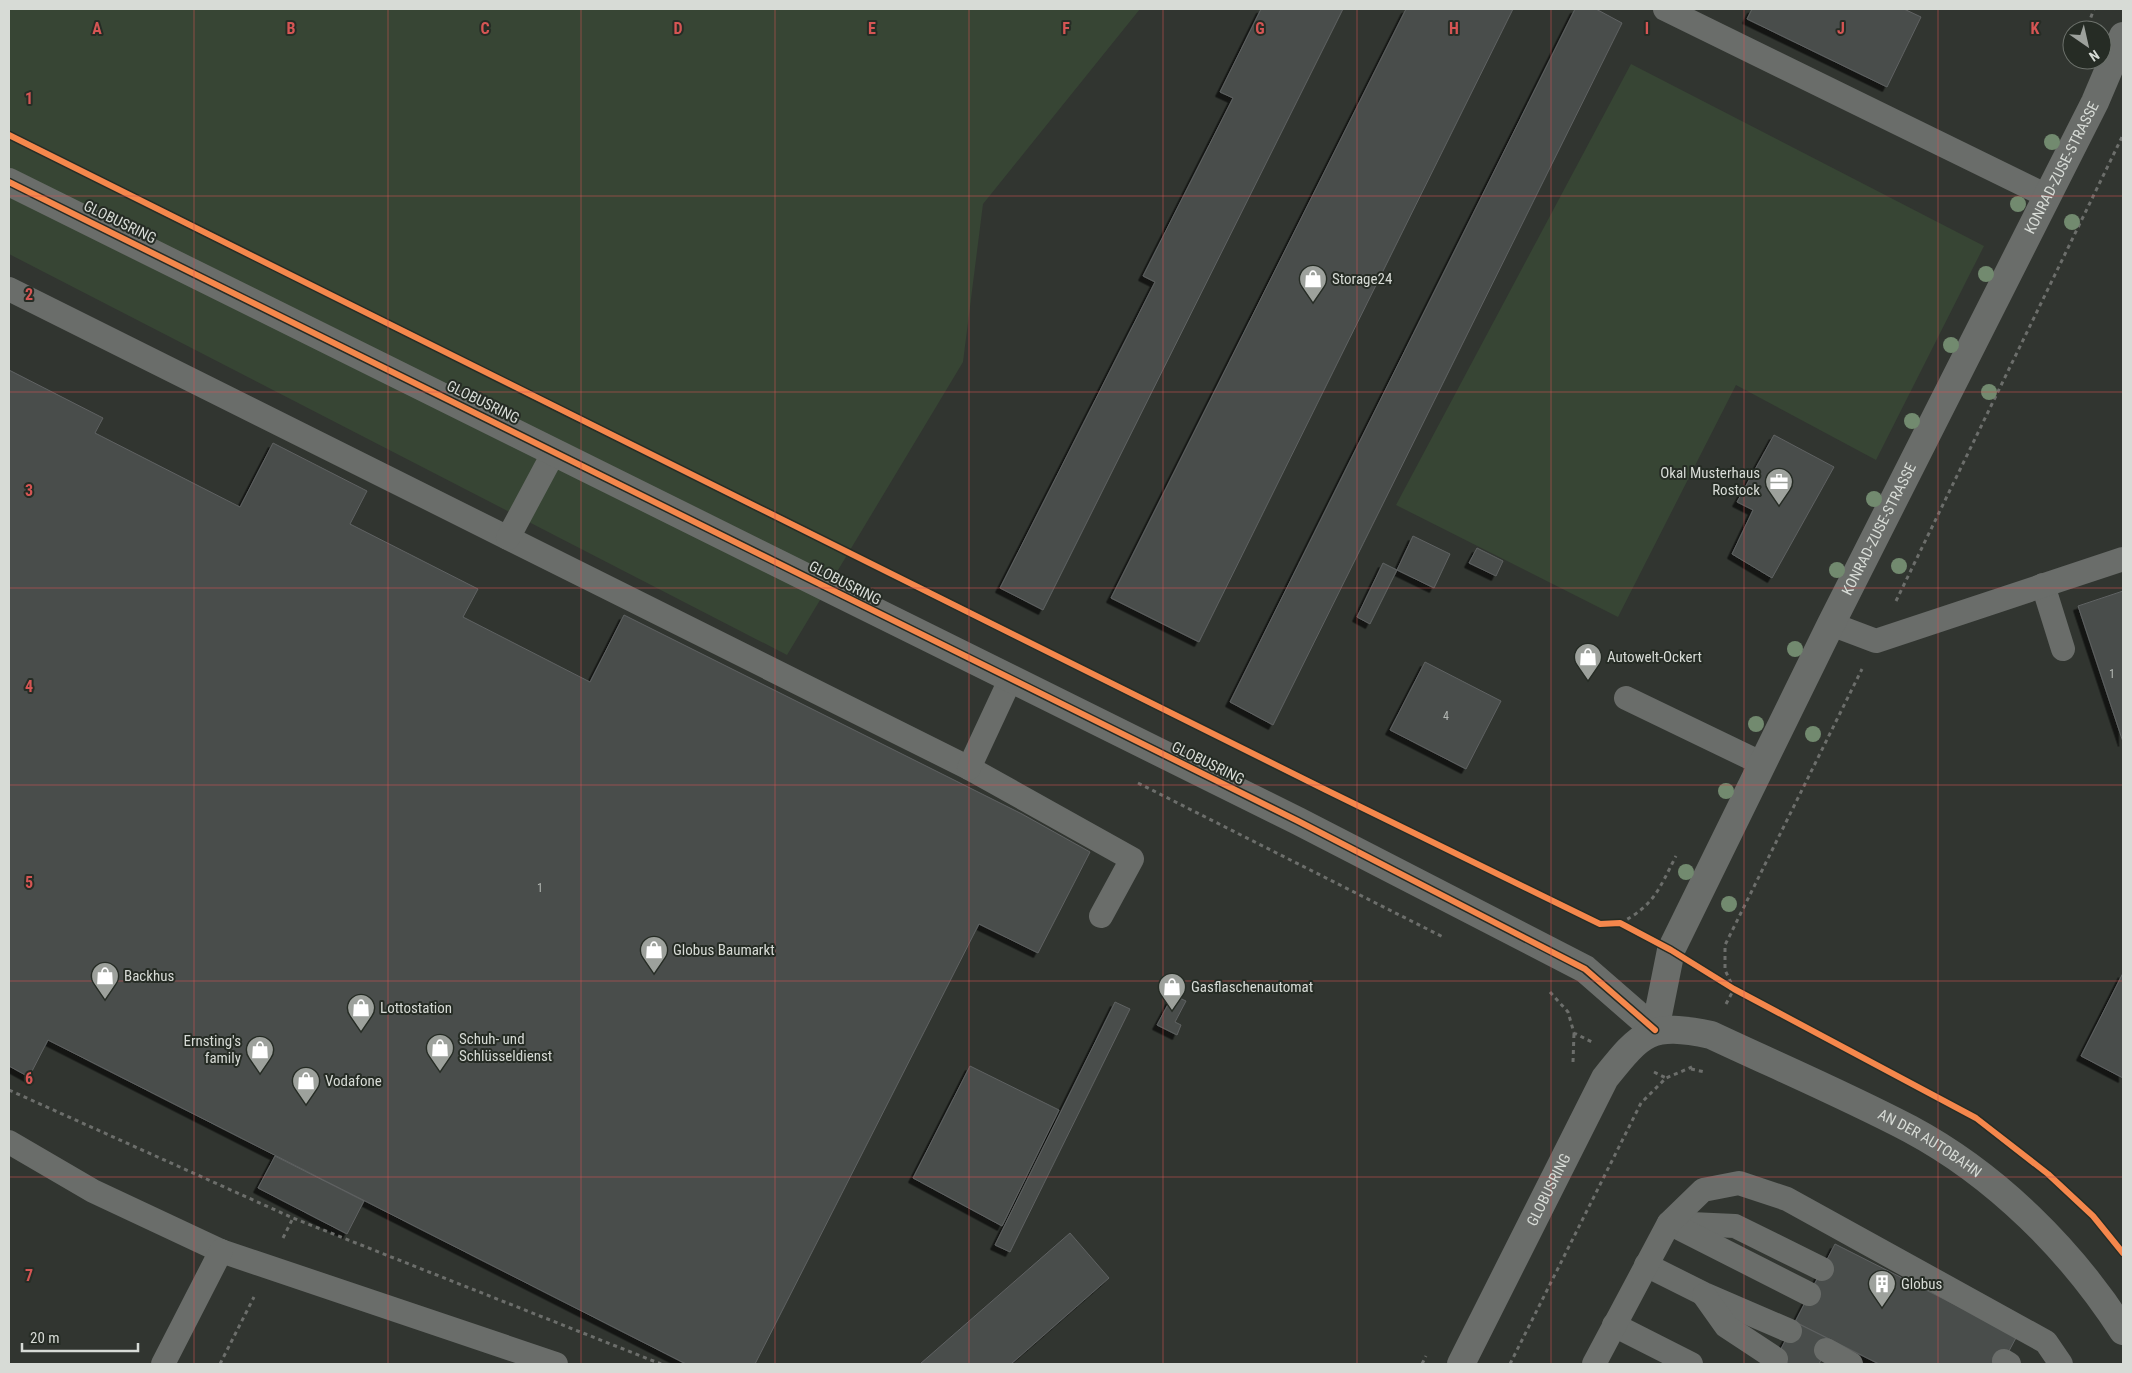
<svg xmlns="http://www.w3.org/2000/svg" width="2132" height="1373" viewBox="0 0 2132 1373" font-family="'Roboto Condensed',sans-serif">
	<style>
		.green { fill: #374534 }
		.building { fill: #4a4d4c; stroke: #5f6262; filter: url(#shadow) }
		.lines { fill: none; stroke-linecap: round; stroke-linejoin: round }
		.path { stroke: #6c6e6b; stroke-width: 3; stroke-dasharray: 4 4; stroke-linecap: butt }
		.lane { stroke: #6a6d6a; stroke-width: 24 }
		.street { stroke: #6a6d6a; stroke-width: 28 }
		.secondary { stroke: #6a6d6a; stroke-width: 28 }
		.cycleway-casing { stroke: #262c25; stroke-width: 9 }
		.cycleway { stroke: #f5874c; stroke-width: 6 }
		.tree { fill: #728a6f }
		.grid { fill: none; stroke: #d65554; stroke-width: 1; stroke-opacity: 0.55 }
		.labels { text-anchor: middle; stroke-width: 4; stroke-linejoin: round; paint-order: stroke }
		.number-label { font-size: 12px; fill: #b4b8b4 }
		.street-label { font-size: 15px; fill: #d7dbd6; stroke: #262c25 }
		.poi-label { font-size: 15px; fill: #d7dbd6; stroke: #262c25; text-anchor: start }
		.grid-label { font-size: 16px; text-anchor: middle; font-weight: bold; fill: #d65554; stroke: #262c25; stroke-width: 4; stroke-linejoin: round; paint-order: stroke }
	</style>
	<defs>
		<filter id="shadow"><feDropShadow dx="-4.5" dy="4.5" stdDeviation="0" flood-color="#0009"/></filter>
	</defs>
	<rect width="100%" height="100%" fill="#313530"/>
	<g class="green">
		<path d="M9,9h1131l-157,195 -20,158 -176,293 -778,-401z"/>
		<path d="M1631,64l353,182 -108,214 -140,-75 -118,232 -222,-112z"/>
	</g>
	<g class="building">
		<path d="M1261,9h82l-300,601 -43,-22 155,-306 -12,-6 90,-178 -13,-6z"/>
		<path d="M1406,9h107l-314,633 -88,-44z"/>
		<path d="M1575,9h21l26,14 -349,702 -43,-23z"/>
		<path d="M1752,9h152l17,8 -34,70 -140,-68z"/>
		<path d="M9,370l94,48 -8,15 145,74 33,-64 94,48 -17,33 128,65 -15,28 127,65 34,-67 398,199 68,38 -52,101 -59,-29 -224,440h-69l-638,-324 -19,37 -20,-11z"/>
		<path d="M1774,435l60,32 -62,111 -40,-24 21,-44 -16,-8z"/>
		<path d="M1413,536l37,18 -16,34 -37,-18z"/>
		<path d="M1477,548l26,13 -7,15 -27,-13z"/>
		<path d="M1383,563l14,7 -27,54 -13,-7z"/>
		<path d="M2123,591v151l-45,-136z"/>
		<path d="M1425,662l76,39 -35,68 -76,-39z"/>
		<path d="M2123,973v105l-42,-22z"/>
		<path d="M1173,995l13,6 -11,21 6,3 -4,10 -20,-10z"/>
		<path d="M1115,1002l15,7 -120,243 -15,-7z"/>
		<path d="M970,1066l89,44 -57,116 -89,-48z"/>
		<path d="M275,1156l89,45 -17,33 -89,-46z"/>
		<path d="M1070,1233l39,45 -98,86h-91z"/>
		<path d="M1835,1244l182,92 -15,28h-123l-84,-42z"/>
		<path d="M1795,1322l36,18 -12,24h-46z"/>
	</g>
	<g class="lines">
		<g class="path">
			<path d="M2088,25l6,-16"/>
			<path d="M1896,601l227,-466"/>
			<path d="M1138,783l307,155"/>
			<path d="M1620,923c34,-17 39,-34 56,-67"/>
			<path d="M1550,992l18,20 6,21 18,9"/>
			<path d="M1726,1004l8,-15 -9,-19v-25l137,-276"/>
			<path d="M1573,1062l1,-29"/>
			<path d="M1691,1069l14,3"/>
			<path d="M1654,1072l12,6"/>
			<path d="M9,1090l284,128 368,146"/>
			<path d="M283,1238l10,-20"/>
			<path d="M220,1364l34,-67"/>
			<path d="M1422,1364l4,-8"/>
			<path d="M1510,1364l131,-261 25,-25 26,-11"/>
		</g>
		<g class="lane">
			<path d="M1665,9l382,187"/>
			<path d="M9,289l960,479 163,91 -31,57"/>
			<path d="M508,538l46,-86"/>
			<path d="M2043,585l20,64"/>
			<path d="M1831,624l45,17 247,-82"/>
			<path d="M1626,698l137,66"/>
			<path d="M969,768l41,-88"/>
			<path d="M9,1142l84,49 128,60 335,113"/>
			<path d="M1669,1223l66,3 87,43"/>
			<path d="M1677,1227l132,67"/>
			<path d="M1646,1265l58,29 86,37"/>
			<path d="M1704,1295l22,31 50,33"/>
			<path d="M1614,1325l77,39"/>
			<path d="M1826,1350l25,14"/>
			<path d="M2004,1361l5,3"/>
			<path d="M163,1364l58,-113"/>
			<path d="M1594,1364l75,-141 34,-33 36,-7 48,16 259,143 15,22"/>
		</g>
		<g class="street">
			<path d="M9,182l1289,639 287,148 70,61"/>
			<path id="s1" d="M1655,1030l16,-80 160,-326 264,-522 28,-66"/>
		</g>
		<path class="secondary" id="s2" d="M1461,1364l144,-286c37,-46 45,-56 106,-43 66,31 134,60 199,94 86,46 161,121 213,202"/>
		<defs>
			<g id="cycleway">
				<path d="M9,135l1317,655 274,134 20,-1 51,27 63,39 242,129 72,56 45,42 30,37"/>
				<path d="M9,182l1289,639 287,148 70,61"/>
			</g>
		</defs>
		<use href="#cycleway" class="cycleway-casing"/>
		<use href="#cycleway" class="cycleway"/>
	</g>
	<g class="tree">
		<circle cx="2052" cy="142" r="8"/>
		<circle cx="2018" cy="204" r="8"/>
		<circle cx="2072" cy="222" r="8"/>
		<circle cx="1986" cy="274" r="8"/>
		<circle cx="1951" cy="345" r="8"/>
		<circle cx="1989" cy="392" r="8"/>
		<circle cx="1912" cy="421" r="8"/>
		<circle cx="1874" cy="499" r="8"/>
		<circle cx="1899" cy="566" r="8"/>
		<circle cx="1837" cy="570" r="8"/>
		<circle cx="1795" cy="649" r="8"/>
		<circle cx="1756" cy="724" r="8"/>
		<circle cx="1813" cy="734" r="8"/>
		<circle cx="1726" cy="791" r="8"/>
		<circle cx="1686" cy="872" r="8"/>
		<circle cx="1729" cy="904" r="8"/>
	</g>
	<path class="grid" d="M194,9v1355M388,9v1355M581,9v1355M775,9v1355M969,9v1355M1163,9v1355M1357,9v1355M1551,9v1355M1744,9v1355M1938,9v1355M9,196h2114M9,392h2114M9,588h2114M9,785h2114M9,981h2114M9,1177h2114"/>
	<defs>
		<symbol id="shop-pin" viewBox="-11 -11 22 30"><path d="M0 17L-7.5 6A9.5 9.5 0 1 1 7.5 6Z" fill="#9da19c" stroke="#262c25"/><path d="M-5-2.5h2.3a2.7 3.5 0 0 1 5.4 0H5L5.5 6h-11ZM-1.5-2.5h3a1.5 2.3 0 0 0-3 0Z" fill="#fff"/></symbol>
		<symbol id="office-pin" viewBox="-11 -11 22 30"><path d="M0 17L-7.5 6A9.5 9.5 0 1 1 7.5 6Z" fill="#9da19c" stroke="#262c25"/><path d="M-6-3h4V-5.5h4V-3h4V5H-6ZM-1-4.5V-3h2v-1.5ZM-6 0V1H6V0Z" fill="#fff"/></symbol>
		<symbol id="building-pin" viewBox="-11 -11 22 30"><path d="M0 17L-7.5 6A9.5 9.5 0 1 1 7.5 6Z" fill="#9da19c" stroke="#262c25"/><path d="M-4-6H4V6H1V3H-1V6H-4ZM-2.5-4.3h1.7v1.8h-1.7ZM.8-4.3h1.7v1.8H.8ZM-2.5-1h1.7V.8h-1.7ZM.8-1h1.7V.8H.8Z" fill="#fff"/></symbol>
	</defs>
	<g fill-rule="evenodd">
		<use href="#shop-pin" x="1297" y="263" width="32" height="43"/>
		<use href="#office-pin" x="1763" y="466" width="32" height="43"/>
		<use href="#shop-pin" x="1572" y="641" width="32" height="43"/>
		<use href="#shop-pin" x="638" y="934" width="32" height="43"/>
		<use href="#shop-pin" x="89" y="960" width="32" height="43"/>
		<use href="#shop-pin" x="1156" y="971" width="32" height="43"/>
		<use href="#shop-pin" x="345" y="992" width="32" height="43"/>
		<use href="#shop-pin" x="424" y="1032" width="32" height="43"/>
		<use href="#shop-pin" x="244" y="1034" width="32" height="43"/>
		<use href="#shop-pin" x="290" y="1065" width="32" height="43"/>
		<use href="#building-pin" x="1866" y="1268" width="32" height="43"/>
	</g>
	<g class="labels">
		<g class="number-label">
			<text x="2112" y="678">1</text>
			<text x="1446" y="720">4</text>
			<text x="540" y="892">1</text>
		</g>
		<g class="street-label">
			<text dy="5" stroke="none"><textPath href="#s1" startOffset="956">KONRAD-ZUSE-STRASSE</textPath></text>
			<text transform="translate(120 222) rotate(26)" y="5">GLOBUSRING</text>
			<text transform="translate(483 402) rotate(26)" y="5">GLOBUSRING</text>
			<text dy="5" stroke="none"><textPath href="#s1" startOffset="551">KONRAD-ZUSE-STRASSE</textPath></text>
			<text transform="translate(845 583) rotate(27)" y="5">GLOBUSRING</text>
			<text transform="translate(1208 763) rotate(26)" y="5">GLOBUSRING</text>
			<text dy="5" stroke="none"><textPath href="#s2" startOffset="690">AN DER AUTOBAHN</textPath></text>
			<text dy="5" stroke="none"><textPath href="#s2" startOffset="195">GLOBUSRING</textPath></text>
		</g>
		<g class="poi-label">
			<text x="1332" y="284">Storage24</text>
			<text x="1760" y="478" text-anchor="end">Okal Musterhaus<tspan x="1760" dy="17">Rostock</tspan></text>
			<text x="1607" y="662">Autowelt-Ockert</text>
			<text x="673" y="955">Globus Baumarkt</text>
			<text x="124" y="981">Backhus</text>
			<text x="1191" y="992">Gasflaschenautomat</text>
			<text x="380" y="1013">Lottostation</text>
			<text x="459" y="1044">Schuh- und<tspan x="459" dy="17">Schlüsseldienst</tspan></text>
			<text x="241" y="1046" text-anchor="end">Ernsting's<tspan x="241" dy="17">family</tspan></text>
			<text x="325" y="1086">Vodafone</text>
			<text x="1901" y="1289">Globus</text>
		</g>
	</g>
	<g class="grid-label">
		<text x="97" y="34">A</text>
		<text x="291" y="34">B</text>
		<text x="485" y="34">C</text>
		<text x="678" y="34">D</text>
		<text x="872" y="34">E</text>
		<text x="1066" y="34">F</text>
		<text x="1260" y="34">G</text>
		<text x="1454" y="34">H</text>
		<text x="1647" y="34">I</text>
		<text x="1841" y="34">J</text>
		<text x="2035" y="34">K</text>
		<text x="29" y="104">1</text>
		<text x="29" y="300">2</text>
		<text x="29" y="496">3</text>
		<text x="29" y="692">4</text>
		<text x="29" y="888">5</text>
		<text x="29" y="1084">6</text>
		<text x="29" y="1281">7</text>
	</g>
	<rect width="2132" height="1373" fill="none" stroke="#d7dbd6" stroke-width="20"/>
	<g transform="translate(2087 45) rotate(146)"><circle r="24" fill="#262c25" stroke="#6d726c"/>
	<path d="M0-4L9 19L0 12L-9 19Z" fill="#9da19c"/>
	<text y="-8" font-size="14" font-weight="bold" text-anchor="middle" fill="#d7dbd6">N</text>
	</g>
	<path d="M22 1343v8h116v-8" fill="none" stroke="#d7dbd6" stroke-width="2.5"/>
	<text x="30" y="1343" font-size="15" fill="#d7dbd6" stroke="#262c25" stroke-width="4" paint-order="stroke">20 m</text>
</svg>
